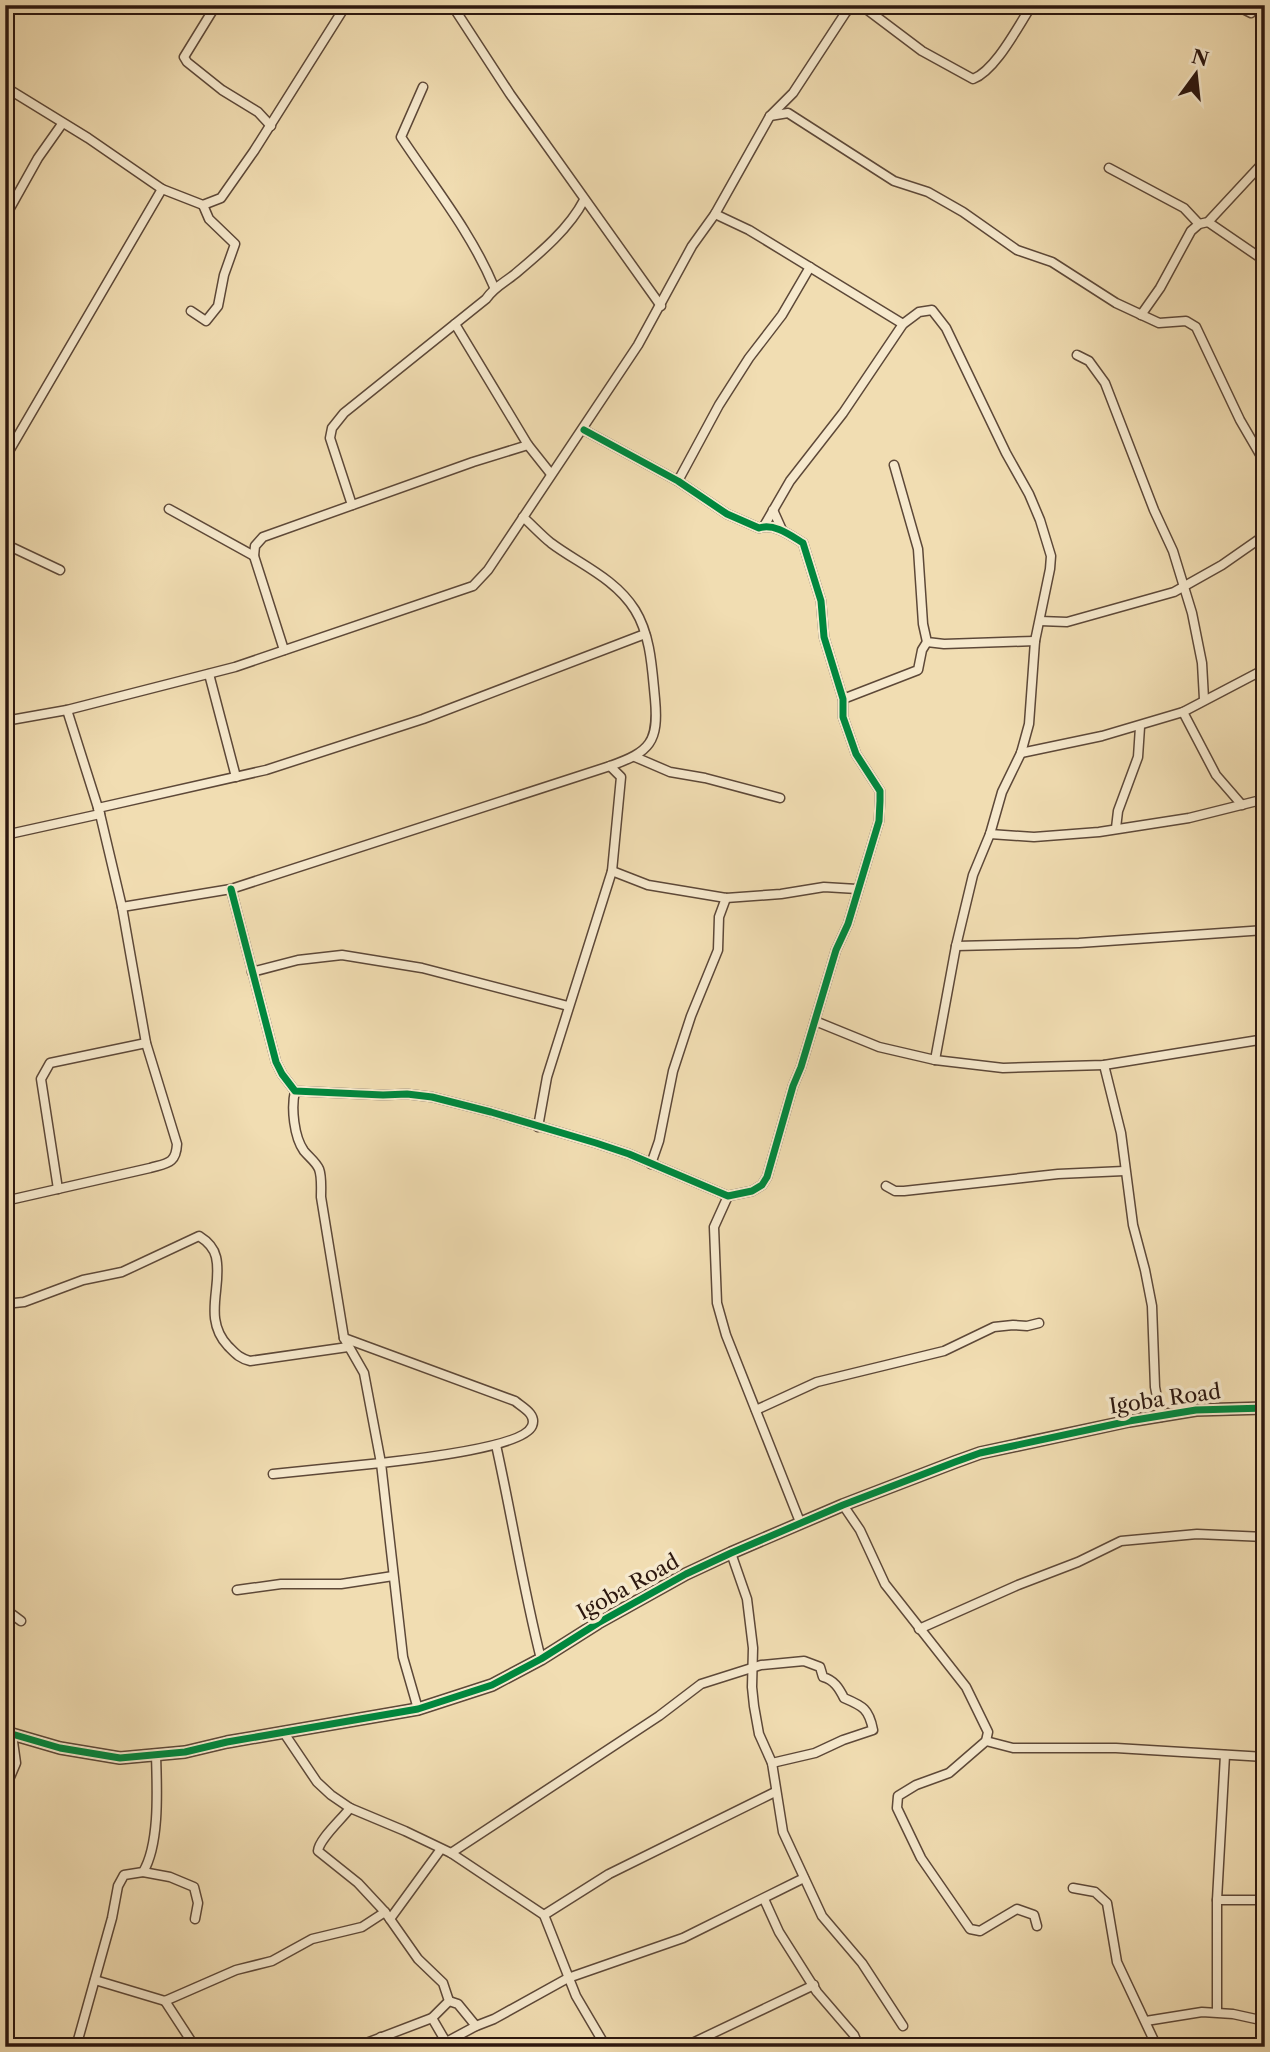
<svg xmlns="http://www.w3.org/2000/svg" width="1270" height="2052" viewBox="0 0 1270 2052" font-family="'Libre Caslon Text',serif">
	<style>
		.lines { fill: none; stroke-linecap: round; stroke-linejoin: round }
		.minor-casing { stroke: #5d4838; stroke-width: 11 }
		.tertiary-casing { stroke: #5d4838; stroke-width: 14 }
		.minor { stroke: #f6e9cd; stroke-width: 8 }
		.tertiary { stroke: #f6e9cd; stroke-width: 10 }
		.cycleway-casing { stroke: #f6e9cd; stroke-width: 11 }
		.cycleway { stroke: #00873e; stroke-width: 7 }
		.labels { text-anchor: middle; stroke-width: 7; stroke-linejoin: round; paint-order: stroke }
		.street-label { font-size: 21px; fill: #2c170f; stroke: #f6e9cd }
	</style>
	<rect width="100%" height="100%" fill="#f1ddb2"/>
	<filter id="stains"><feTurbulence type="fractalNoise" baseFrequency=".00286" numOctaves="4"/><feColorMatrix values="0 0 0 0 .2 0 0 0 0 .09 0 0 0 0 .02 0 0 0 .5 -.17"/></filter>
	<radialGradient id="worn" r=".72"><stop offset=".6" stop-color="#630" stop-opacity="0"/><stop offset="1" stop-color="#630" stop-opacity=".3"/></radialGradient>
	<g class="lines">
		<defs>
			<g id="minor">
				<path d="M216,5l-32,52 3,5 35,28 36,22 13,14"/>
				<path d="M452,5l58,89 151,212"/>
				<path d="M861,5l61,46 51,28c23,-9 45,-53 59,-74"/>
				<path d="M1235,5l16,8 4,-8"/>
				<path d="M5,87l83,51 74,51 41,16 18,-7 33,-47 92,-146"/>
				<path d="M423,87l-22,50c33,50 70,95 93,150"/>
				<path d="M770,116l18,-3 106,68 34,11 35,20 54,38 35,12 64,41 43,20 27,-2 10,6 44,93 25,43"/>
				<path d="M1109,168l75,40 15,16"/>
				<path d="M715,214l34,16 154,94"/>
				<path d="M5,217l33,-59 24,-34"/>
				<path d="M1208,222l57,39"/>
				<path d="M191,311l15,10 12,-15 6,-31 11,-31 -26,-25 -6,-14"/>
				<path d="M1141,315l19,-27 31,-57 8,-7 9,-2 52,-56"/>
				<path d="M455,324l73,121 23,29"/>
				<path d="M1077,355l12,6 16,22 49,127 19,41 19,62 10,50 2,36"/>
				<path d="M5,458l157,-269"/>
				<path d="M894,465l24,84 5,75 4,18 17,2 91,-3"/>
				<path d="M678,481l41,-76 30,-47 33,-43 28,-48"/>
				<path d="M352,505l-22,-67 2,-10 12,-15 142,-114c8,-12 18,-16 29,-25 25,-21 54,-45 69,-74"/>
				<path d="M169,509l85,47"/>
				<path d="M773,510l9,20"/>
				<path d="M764,526l26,-45 53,-68 60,-89 16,-12 13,-2 14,18 60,125 23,41 11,26 11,36 -1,13 -15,72 -6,83 -8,29 -19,39 -12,42 -17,41 -17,71 -21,114"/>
				<path d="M5,544l55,26"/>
				<path d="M1040,621l27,1 107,-30 48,-27 43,-30"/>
				<path d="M284,650l-30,-94 1,-10 8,-9 210,-75 55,-17"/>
				<path d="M209,674l27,103"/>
				<path d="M843,699l75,-29 4,-20 5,-8"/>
				<path d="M1183,712l33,63 26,30"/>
				<path d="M5,721l62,-11 168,-43 238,-81 15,-16 150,-225 54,-99 23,-32 55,-98 23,-23 53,-81 8,-7"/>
				<path d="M1021,753l81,-17 81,-24 82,-43"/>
				<path d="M635,757l35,15 35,6 75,20"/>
				<path d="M98,808l168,-38 157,-51 222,-85"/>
				<path d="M1116,828l2,-17 20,-54 2,-30"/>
				<path d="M990,834l44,3 65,-5 90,-14 76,-19"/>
				<path d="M5,835l95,-21"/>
				<path d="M612,871l36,14 78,13 55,-4 43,-7 33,2"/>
				<path d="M231,889l45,173 6,12 13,17 88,4 24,-1 25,3 59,15 105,31 33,11 99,42 24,-5 10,-6 5,-8 26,-91 8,-19 35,-117 12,-26 31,-103 1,-20v-10l-24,-37 -13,-37v-18l-19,-62 -3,-36 -18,-58c-13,-8 -29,-20 -44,-15l-32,-14 -49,-33 -94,-51"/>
				<path d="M122,907l109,-18 379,-123c40,-14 49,-24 45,-67 -3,-30 -4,-63 -20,-89 -20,-32 -56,-46 -84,-67 -10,-8 -19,-18 -28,-26"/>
				<path d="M956,946l123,-3 186,-13"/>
				<path d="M252,972l46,-12 44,-5 80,13 146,38"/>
				<path d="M815,1021l64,26 56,13 68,8 101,-3 161,-26"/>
				<path d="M1104,1065l17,68 12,92 12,45 7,36 3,81 6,30"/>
				<path d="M538,1127l9,-50 65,-206 9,-94 -11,-11"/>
				<path d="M651,1164l8,-23 14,-70 18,-55 27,-66 1,-33 7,-19"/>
				<path d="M886,1186l9,5h9l154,-17 66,-3"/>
				<path d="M58,1189l-17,-110 9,-16 96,-20"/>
				<path d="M728,1196l-14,31 3,76 9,32 74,187"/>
				<path d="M5,1201l145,-33c17,-5 26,-4 27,-24l-31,-101 -24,-136 -22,-93 -33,-104"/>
				<path d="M5,1304l19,-2 59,-22 39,-8 77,-36c8,5 15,12 17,21 7,29 -14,61 12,89 8,8 11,12 22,15l98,-14"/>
				<path d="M344,1338l171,63c7,6 22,13 17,25 -9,22 -126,34 -151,37l22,194 15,52"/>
				<path d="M756,1410l61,-28 127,-31 50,-24 19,-2 14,1 12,-3"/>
				<path d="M496,1445c16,72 27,143 45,214"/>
				<path d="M273,1474l108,-11 -17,-90 -20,-35 -23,-141c0,-9 1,-20 -2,-28 -3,-7 -10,-12 -15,-18 -10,-14 -13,-43 -9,-60"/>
				<path d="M843,1505l17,25 25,54 81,103 22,45 -2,9 -37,32 -33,12 -18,11 -1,12 24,50 49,71 10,2 37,-22 17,6 3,11"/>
				<path d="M731,1553l16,46 6,49 -1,39 2,19 5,28 13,29 11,69 39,84 40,47 41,63"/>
				<path d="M237,1590l44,-6h60l52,-8"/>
				<path d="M5,1609l16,12"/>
				<path d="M919,1629l99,-44 60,-23 43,-21 76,-7 68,3"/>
				<path d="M284,1733l33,49 14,13 19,13 55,23 46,22 93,62 32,81 30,51"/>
				<path d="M986,1741l27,7h103l149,9"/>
				<path d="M5,1789l11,-26 -4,-29"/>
				<path d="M350,1808c-8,11 -31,31 -32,43l40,32 27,29 33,47 25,24 6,18 -17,17 -76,29"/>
				<path d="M451,1853l208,-137 42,-32 60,-19 43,-4 16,6 3,10c11,3 16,11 21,21 19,8 25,11 29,32l-30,10 -28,13 -43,10"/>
				<path d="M143,1872l27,5 24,10 4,16 -3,16"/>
				<path d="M1073,1888l22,4 12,11 10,59 40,85"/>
				<path d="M764,1899l15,33 38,60 37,43 5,12"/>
				<path d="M1217,1900h48"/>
				<path d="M544,1915l65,-41 166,-82"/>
				<path d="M390,1919l51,-70"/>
				<path d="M95,1980l70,21 71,-31 36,-9 40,-22 50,-12 23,-15"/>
				<path d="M165,2001l30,46"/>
				<path d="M449,2001l9,3 18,22"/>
				<path d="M1217,2012v-112l8,-145"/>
				<path d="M432,2018l14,24"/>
				<path d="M1146,2021l56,-9 31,2 32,7"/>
				<path d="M381,2037l2,10"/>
				<path d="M76,2047l36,-129 6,-32 6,-11 19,-3c17,-28 14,-84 13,-117"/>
				<path d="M437,2047l39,-21 18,-7 74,-41 115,-40 121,-60"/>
				<path d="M684,2047l130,-62"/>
			</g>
			<path id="tertiary" d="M5,1732l55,16 60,10 65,-6 42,-10 191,-33 74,-24 49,-26 57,-36 88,-49 45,-21 112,-48 112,-43 25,-9 149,-32 67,-11 69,-2"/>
		</defs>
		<use href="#minor" class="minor-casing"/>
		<use href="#tertiary" class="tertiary-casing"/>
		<use href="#minor" class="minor"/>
		<use href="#tertiary" class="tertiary"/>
		<defs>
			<g id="cycleway">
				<path d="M231,889l45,173 6,12 13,17 88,4 24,-1 25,3 59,15 105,31 33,11 99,42 24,-5 10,-6 5,-8 26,-91 8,-19 35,-117 12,-26 31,-103 1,-20v-10l-24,-37 -13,-37v-18l-19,-62 -3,-36 -18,-58c-13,-8 -29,-20 -44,-15l-32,-14 -49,-33 -94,-51"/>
				<path d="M5,1732l55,16 60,10 65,-6 42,-10 191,-33 74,-24 49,-26 57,-36 88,-49 45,-21 112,-48 112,-43 25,-9 149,-32 67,-11 69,-2"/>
			</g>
		</defs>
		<use href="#cycleway" class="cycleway-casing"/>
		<use href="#cycleway" class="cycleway"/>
	</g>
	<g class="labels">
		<g class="street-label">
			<text transform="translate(1165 1399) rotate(-8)" y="7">Igoba Road</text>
			<text transform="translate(628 1587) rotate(-29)" y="7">Igoba Road</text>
		</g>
	</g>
	<rect width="1270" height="2052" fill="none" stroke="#f1ddb2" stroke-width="28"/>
	<rect x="7" y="7" width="1256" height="2038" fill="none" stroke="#2c170f" stroke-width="3.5"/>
	<rect x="14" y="14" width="1242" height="2024" fill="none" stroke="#2c170f" stroke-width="2"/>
	<g transform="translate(1196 74) rotate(15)" stroke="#f6e9cd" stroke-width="5" paint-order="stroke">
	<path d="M0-5L12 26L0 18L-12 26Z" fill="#2c170f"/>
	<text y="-10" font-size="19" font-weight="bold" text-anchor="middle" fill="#2c170f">N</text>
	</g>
	<rect width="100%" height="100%" filter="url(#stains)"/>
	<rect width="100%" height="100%" fill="url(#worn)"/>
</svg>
